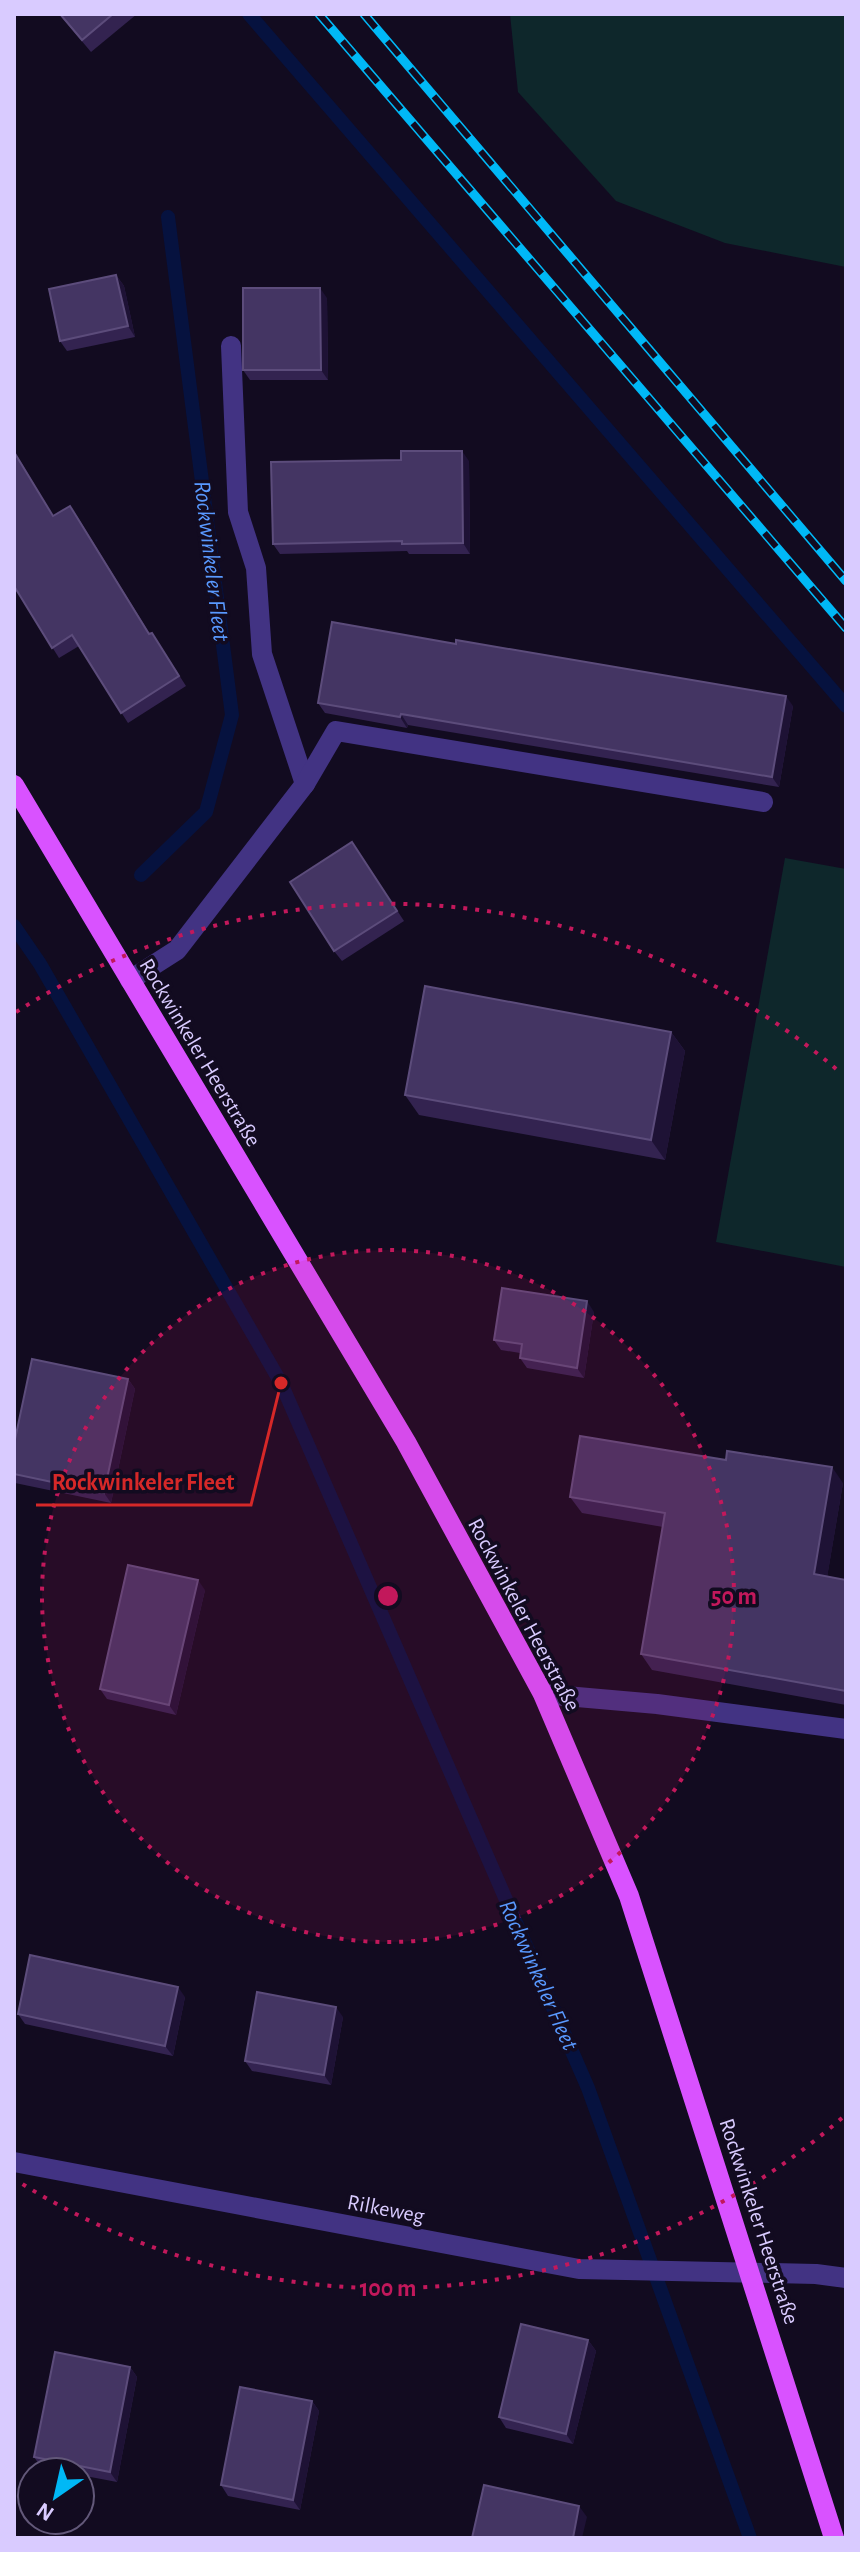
<svg xmlns="http://www.w3.org/2000/svg" width="860" height="2552" viewBox="0 0 860 2552" font-family="'Alegreya Sans',sans-serif">
	<style>
		.green { fill: #0e272b }
		.lines { fill: none; stroke-linecap: round; stroke-linejoin: round }
		.stream { stroke: #06123f; stroke-width: 14 }
		.minor { stroke: #423383; stroke-width: 20 }
		.major { stroke: #d952ff; stroke-width: 20 }
		.rail-casing { stroke: #00b8f6; stroke-width: 9 }
		.rail { stroke: #120b20; stroke-width: 6; stroke-dasharray: 18; stroke-linecap: butt }
		.wall { fill: #332350 }
		.shaded-wall { fill: #1e1235 }
		.building { fill: #443563; stroke: #5c4c7b; stroke-width: 2 }
		.ring { fill: none; stroke: #c2185b; stroke-width: 4; stroke-dasharray: 4 8 }
		.labels { text-anchor: middle; stroke-width: 7; stroke-linejoin: round; paint-order: stroke }
		.street-label { font-size: 22px; fill: #d9cbff; stroke: #120b20 }
		.water-label { font-size: 24px; font-style: italic; fill: #5999ff; stroke: #120b20 }
		.centre { fill: #c2185b; stroke: #120b20; stroke-width: 4 }
		.ring-label { font-size: 24px; text-anchor: middle; font-weight: bold; fill: #c2185b; stroke: #120b20; stroke-width: 7; stroke-linejoin: round; paint-order: stroke }
		.leader { fill: none; stroke: #d62828; stroke-width: 3 }
		.callout-dot { fill: #d62828; stroke: #120b20; stroke-width: 3 }
		.callout-label { font-size: 24px; text-anchor: middle; font-weight: bold; fill: #d62828; stroke: #120b20; stroke-width: 7; stroke-linejoin: round; paint-order: stroke }
	</style>
	<rect width="100%" height="100%" fill="#120b20"/>
	<g class="green">
		<path d="M510,14h336v253l-121,-24 -109,-42 -98,-109z"/>
		<path d="M785,858l61,11v398l-130,-25z"/>
	</g>
	<g class="lines">
		<g class="stream">
			<path d="M249,14l597,692"/>
			<path d="M141,875l65,-63 26,-97 -64,-498"/>
			<path d="M14,926l26,38 241,419 307,705 162,450"/>
		</g>
		<g class="minor">
			<path d="M231,346l7,166 18,56 6,86 43,130"/>
			<path d="M130,980l47,-30 128,-166 31,-53 427,71"/>
			<path d="M543,1694l114,10 189,25"/>
			<path d="M14,2162l565,107 237,5 30,4"/>
		</g>
		<path class="major" d="M14,785l392,657 137,252 86,202 205,642"/>
		<defs>
			<g id="rail">
				<path d="M319,14l527,614"/>
				<path d="M364,14l482,567"/>
			</g>
		</defs>
		<use href="#rail" class="rail-casing"/>
		<use href="#rail" class="rail"/>
	</g>
	<g class="wall">
		<path d="M59,14h78l-46,38z"/>
		<path d="M116,275l8,11 11,51 -68,14 -7,-10z"/>
		<path d="M327,298l1,82h-78l-7,-10z"/>
		<path d="M14,450l39,66h24l73,118 2,-1 34,53 -58,37 -49,-77 -20,12 -45,-72z"/>
		<path d="M469,461l1,93h-61l-2,-3 -127,3 -7,-10z"/>
		<path d="M318,703l475,3 -14,81 -371,-62 -1,3 -82,-15z"/>
		<path d="M359,852l45,69 -62,40 -8,-10z"/>
		<path d="M671,1032l14,19 -20,109 -246,-45 -14,-20z"/>
		<path d="M594,1312l-10,66 -57,-10 -7,-10v-5l-19,-3 -7,-10z"/>
		<path d="M128,1379l7,10 -24,114 -96,-20 -1,-2v-37z"/>
		<path d="M843,1483l-16,94 19,3v125l-194,-35 -11,-16 22,-127 -81,-14 -12,-16z"/>
		<path d="M205,1590l-29,125 -69,-16 -7,-10z"/>
		<path d="M185,1997l-12,59 -148,-32 -7,-10z"/>
		<path d="M343,2017l-12,68 -79,-14 -7,-10z"/>
		<path d="M588,2340l8,11 -23,93 -67,-16 -7,-11z"/>
		<path d="M130,2367l7,10 -20,105 -37,-7v-3h-14l-25,-5 -7,-10z"/>
		<path d="M312,2401l7,10 -19,99 -72,-14 -7,-11z"/>
	</g>
	<g class="shaded-wall">
		<path d="M116,275l8,11 11,51 -7,-11z"/>
		<path d="M320,288l7,10 1,82 -7,-10z"/>
		<path d="M462,451l7,10 1,93 -7,-11z"/>
		<path d="M786,696l7,10 -14,81 -7,-10z"/>
		<path d="M401,714l7,11 -1,3 -7,-11z"/>
		<path d="M671,1032l14,19 -20,109 -14,-20z"/>
		<path d="M587,1301l7,11 -10,66 -7,-10z"/>
		<path d="M128,1379l7,10 -24,114 -7,-10z"/>
		<path d="M832,1467l11,16 -18,107 -11,-16z"/>
		<path d="M198,1580l7,10 -29,125 -7,-10z"/>
		<path d="M178,1987l7,10 -12,59 -8,-10z"/>
		<path d="M336,2007l7,10 -12,68 -7,-10z"/>
		<path d="M588,2340l8,11 -23,93 -7,-10z"/>
		<path d="M130,2367l7,10 -20,105 -7,-10z"/>
		<path d="M312,2401l7,10 -19,99 -7,-10z"/>
		<path d="M579,2506l8,11 -5,21h-9z"/>
	</g>
	<g class="building">
		<path d="M60,14h53l-31,26z"/>
		<path d="M116,275l12,51 -68,15 -11,-52z"/>
		<path d="M243,288h77l1,82h-78z"/>
		<path d="M401,451h61l1,92 -61,1v-3l-129,3 -2,-82 130,-2z"/>
		<path d="M14,452l39,64 17,-10 79,128 3,-1 27,43 -58,37 -49,-78 -20,13 -38,-62z"/>
		<path d="M332,622l124,22v-4l330,56 -14,81 -371,-63 -1,3 -82,-14z"/>
		<path d="M352,842l45,69 -63,40 -44,-69z"/>
		<path d="M425,986l246,46 -20,108 -246,-45z"/>
		<path d="M502,1288l85,13 -10,67 -57,-10 2,-14 -28,-4z"/>
		<path d="M32,1359l96,20 -24,114 -90,-19v-30z"/>
		<path d="M580,1436l146,24 1,-9 105,16 -18,107 32,6v111l-205,-37 24,-141 -95,-16z"/>
		<path d="M128,1565l70,15 -29,125 -69,-16z"/>
		<path d="M30,1955l148,32 -13,59 -147,-32z"/>
		<path d="M257,1992l79,15 -12,68 -79,-14z"/>
		<path d="M521,2324l67,16 -22,94 -67,-17z"/>
		<path d="M55,2352l75,15 -20,105 -76,-15z"/>
		<path d="M240,2387l72,14 -19,99 -72,-15z"/>
		<path d="M484,2485l95,21 -6,32h-101z"/>
	</g>
	<circle cx="388" cy="1596" r="346" fill="#c2185b" fill-opacity=".12"/>
	<g class="ring">
		<circle cx="388" cy="1596" r="346"/>
		<path d="M842 2118A692 692 0 0 1 16 2180M16 1012A692 692 0 0 1 842 1074"/>
	</g>
	<g class="labels">
		<g class="street-label">
			<text transform="translate(201 1052) rotate(59)" y="8">Rockwinkeler Heerstraße</text>
			<text transform="translate(525 1614) rotate(62)" y="8">Rockwinkeler Heerstraße</text>
			<text transform="translate(386 2208) rotate(11)" y="8">Rilkeweg</text>
			<text transform="translate(760 2221) rotate(72)" y="8">Rockwinkeler Heerstraße</text>
		</g>
		<g class="water-label">
			<text transform="translate(212 561) rotate(83)" y="8">Rockwinkeler Fleet</text>
			<text transform="translate(539 1975) rotate(66)" y="8">Rockwinkeler Fleet</text>
		</g>
	</g>
	<circle cx="388" cy="1596" r="12" class="centre"/>
	<g class="ring-label">
		<text x="734" y="1604">50 m</text>
		<text x="388" y="2296">100 m</text>
	</g>
	<path class="leader" d="M281 1383L251 1505H36"/>
	<circle class="callout-dot" cx="281" cy="1383" r="8"/>
	<g class="callout-label">
		<text x="143" y="1490">Rockwinkeler Fleet</text>
	</g>
	<rect width="860" height="2552" fill="none" stroke="#d9cbff" stroke-width="32"/>
	<g transform="translate(56 2496) rotate(214)"><circle r="38" fill="#120b20" stroke="#625879" stroke-width="2"/>
	<path d="M0-6L14 30L0 20L-14 30Z" fill="#00b8f6"/>
	<text y="-12" font-size="22" font-weight="bold" text-anchor="middle" fill="#d9cbff">N</text>
	</g>
</svg>
